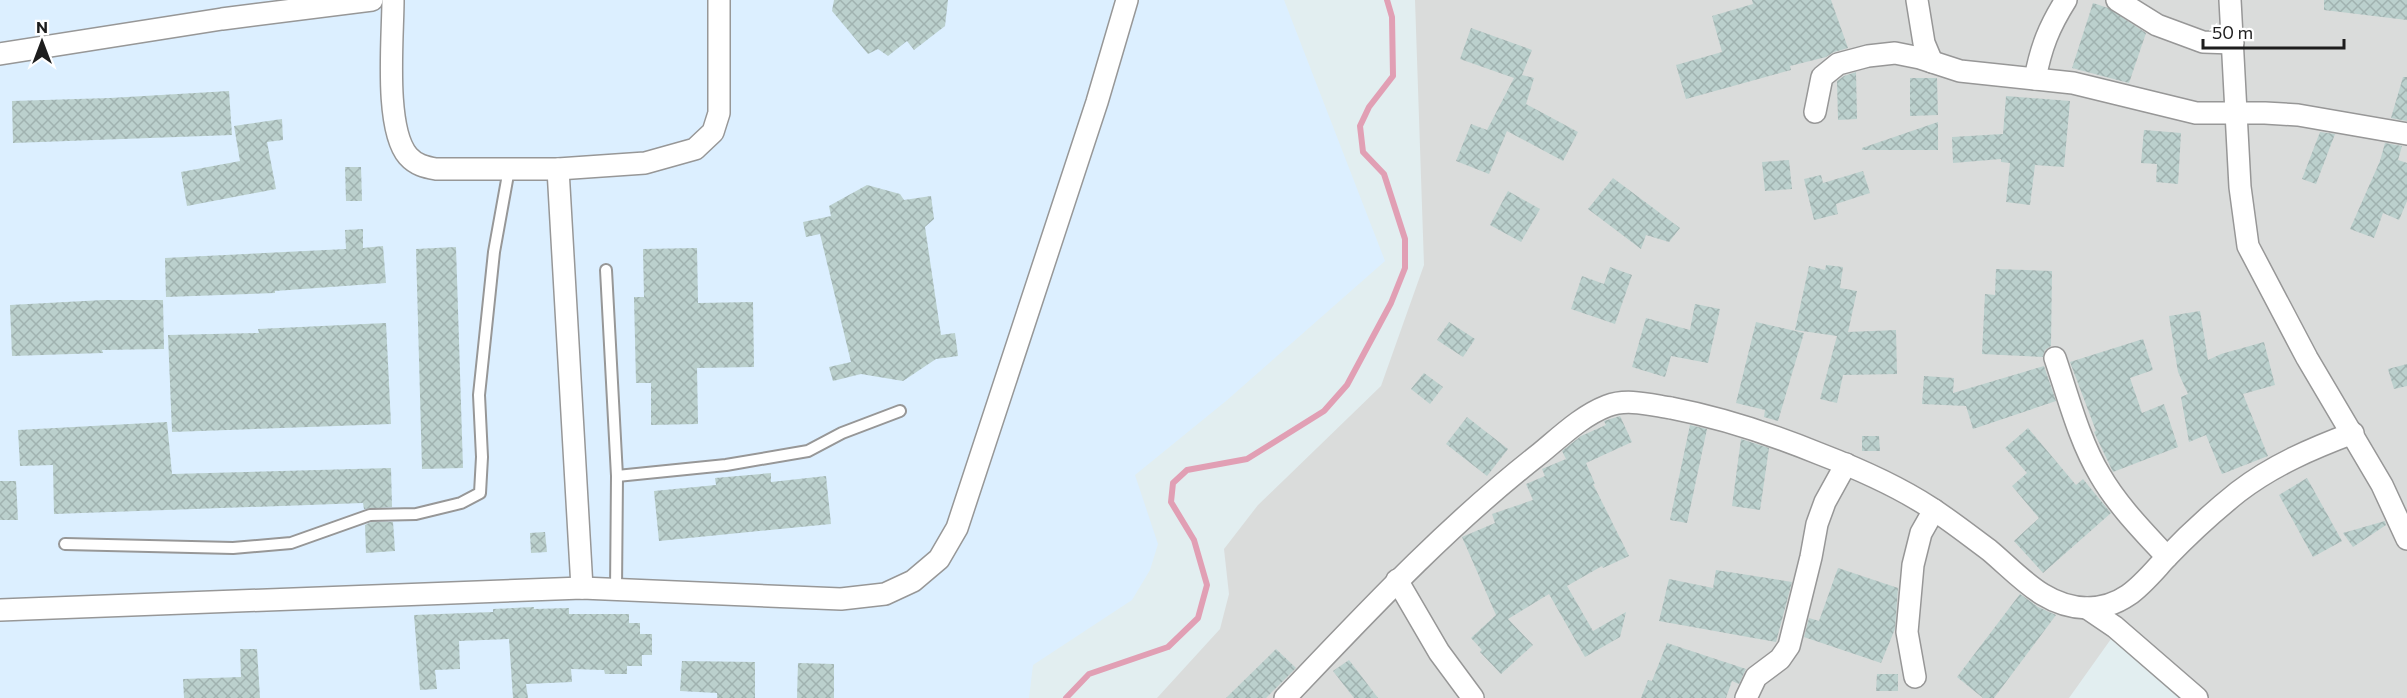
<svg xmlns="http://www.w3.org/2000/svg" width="2407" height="698" viewBox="0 0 2407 698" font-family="Commissioner,sans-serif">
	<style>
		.residential { fill: #dadcdb }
		.education { fill: #dcefff }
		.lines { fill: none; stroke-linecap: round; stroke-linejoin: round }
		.stream { stroke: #e19fb4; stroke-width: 6 }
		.building { fill: url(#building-cross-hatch) }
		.lane-casing { stroke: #979797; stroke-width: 14 }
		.street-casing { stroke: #979797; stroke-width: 24 }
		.lane { stroke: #fff; stroke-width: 10 }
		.street { stroke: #fff; stroke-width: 21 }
	</style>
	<defs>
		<pattern id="building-cross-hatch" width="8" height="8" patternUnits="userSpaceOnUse" patternTransform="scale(1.5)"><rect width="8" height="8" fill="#bbd0cd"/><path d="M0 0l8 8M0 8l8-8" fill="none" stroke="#a0b2b0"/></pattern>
	</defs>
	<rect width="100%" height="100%" fill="#e2eef0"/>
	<path class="residential" d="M1415,0h992v698h-225l-71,-59 -42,59h-912l63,-69 9,-35 -5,-45 34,-44 123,-119 43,-121z"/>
	<path class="education" d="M0,0h1284l101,261 -159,140 -91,74 23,69 -8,26 -18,30 -99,65 -4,33h-1029z"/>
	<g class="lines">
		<path class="stream" d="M1066,698l23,-24 79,-27 30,-29 9,-33 -13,-45 -23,-38 2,-19 14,-13 60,-11 77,-48 23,-26 44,-82 14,-35v-29l-21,-65 -21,-22 -3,-26 9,-19 24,-31 -1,-59 -5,-17"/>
	</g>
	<g class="building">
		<path d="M834,0h114l-3,26 -31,24 -7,-9 -19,15 -10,-7 -10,5 -36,-43z"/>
		<path d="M1752,0h79l17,48 -14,4 -8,5 -36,9 1,4 -105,29 -10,-34 46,-13 -10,-36 41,-12z"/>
		<path d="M2324,0h83v20l-83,-10z"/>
		<path d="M2093,3l15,5 38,25 -17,50 -57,-15z"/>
		<path d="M1471,28l61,22 -10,25 12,3 -8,26 52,28 -15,29 -56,-30 -18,43 -33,-13 15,-37 16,6 27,-52 -54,-19z"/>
		<path d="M1856,72l1,47 -19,1 -1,-39 7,-5z"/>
		<path d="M2403,77h4v44l-16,-3z"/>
		<path d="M1910,78h27l1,37 -28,1z"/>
		<path d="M229,91l3,44 -219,8 -1,-42 98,-3z"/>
		<path d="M2006,96l64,5 -6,66 -29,-2 -5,40 -24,-3 4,-39 -9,-1v-3l-48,4 -1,-26 51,-3z"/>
		<path d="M282,119l1,21 -16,2 9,47 -89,17 -6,-34 59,-11 -6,-35z"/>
		<path d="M1938,122v28h-76v-2z"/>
		<path d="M2144,130l37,3 -3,51 -22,-2 1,-18 -16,-1z"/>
		<path d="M2320,132l15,2 -19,50 -14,-5z"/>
		<path d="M2385,143l17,3 -4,14 9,3v38l-8,19 -16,-7 -9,25 -24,-9 30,-68z"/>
		<path d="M1789,160l3,29 -27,2 -3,-29z"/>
		<path d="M345,167h16l1,34h-16z"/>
		<path d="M1863,171l7,22 -34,11 2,10 -24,6 -10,-41 17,-4 2,8z"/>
		<path d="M1613,178l67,50 -11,14 -23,-7 -5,14 -53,-40z"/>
		<path d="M867,185l33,9 4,6 27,-4 3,23 -9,8 16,108 14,-2 3,23 -22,3 -33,22 -42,-7 -28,7 -4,-14 22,-5 -31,-128 -14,3 -3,-15 28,-6 -2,-10z"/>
		<path d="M1508,191l32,18 -19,33 -31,-17z"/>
		<path d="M363,229v19l20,-2 3,37 -111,8v2l-109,4 -1,-39 181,-9 -1,-19z"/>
		<path d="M456,247l7,221 -41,1 -6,-220z"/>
		<path d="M697,248l1,55 55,-1 1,65 -57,1 1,56 -47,1v-42h-15l-2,-86h10l-1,-48z"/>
		<path d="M1826,265l17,2 -3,21 17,3 -9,41 48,-2 1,44 -54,1 -6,28 -17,-4 17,-63 -42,-6 14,-64 16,4z"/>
		<path d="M1610,267l22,8 -17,49 -44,-15 11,-33 22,8z"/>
		<path d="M1996,269l56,2 -1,75 -6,4 -2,7 -61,-3 3,-60 10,1z"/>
		<path d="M103,300h60l1,49 -62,1 1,3 -91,3 -2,-51z"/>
		<path d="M1695,304l25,5 -12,54 -37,-7 -6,21 -33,-10 14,-49 44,12z"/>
		<path d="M2200,311l8,49 13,-6 43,-12 11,43 -32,9 25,62 -46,18 -16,-39 -17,7 -8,-45 7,-3 -10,-22 -9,-56z"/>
		<path d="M1449,322l26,17 -12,18 -26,-17z"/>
		<path d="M1756,322l48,11 -26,88 -14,-4 1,-7 -29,-7z"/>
		<path d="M386,323l5,101 -219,8 -4,-97 91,-2 -1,-4z"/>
		<path d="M2143,339l10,31 -23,8 12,35 22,-9 14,43 -65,25 -19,-40 2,-1 -26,-69z"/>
		<path d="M2407,364v22l-13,3 -6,-20z"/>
		<path d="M2044,366l12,35 -83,28 -7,-23 -44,-2 2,-28 30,2 -1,15z"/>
		<path d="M1424,373l19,14 -13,17 -19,-15z"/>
		<path d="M1620,416l12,26 -46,21 9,21h-2l36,72 -26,12 -1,-2 -35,20 26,45 33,-19 -6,25 -35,20 -36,-63 -41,25 25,26 -32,29 -21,-22 2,-2 -11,-12 25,-23 -34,-78 33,-14 -3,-9 41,-14 -7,-16 19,-8 -3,-7 24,-10 -4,-8 19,-15 25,-11 -2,-4z"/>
		<path d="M1467,417l41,32 -21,27 -41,-32z"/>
		<path d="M167,422l5,52 219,-6 1,39 -28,2 -1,-6 -309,11 -1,-49 -33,1 -2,-36z"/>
		<path d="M1690,425l17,4 -20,94 -17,-3z"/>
		<path d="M2028,428l48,57 7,-6 28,34 -68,60 -29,-32 25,-23 -27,-32 15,-13 -22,-25z"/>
		<path d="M1862,436h17l1,15h-18z"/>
		<path d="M1741,439l28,9 -9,62 -28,-4z"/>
		<path d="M771,473v9l55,-6 5,48 -172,17 -5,-50 62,-6 -1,-7z"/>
		<path d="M2307,478l35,63 -29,16 -34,-62z"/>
		<path d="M0,481h16l2,39h-18z"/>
		<path d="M2385,521l1,4 -33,22 -10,-14z"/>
		<path d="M371,522h22l2,29 -29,2 -1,-28z"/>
		<path d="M545,532l2,20 -16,1 -1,-20z"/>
		<path d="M1838,568l60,20 -3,41 -14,34 -77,-26 5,-19 10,3z"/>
		<path d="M1716,570l76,12 -16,60 -117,-21 10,-42 44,9z"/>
		<path d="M2020,594l18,13 18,8 -62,83h-11l-26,-21z"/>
		<path d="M534,607v2l35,-1v6h60v9h11v11h12v21h-10v11h-15v8h-22l-1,-4 -33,-1 1,13 -46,2 2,14h-15l-4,-59 -50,2 1,28 -25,1 2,19 -17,1 -6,-75 79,-3v-3z"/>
		<path d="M1667,643l79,26 -1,2 -6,13 -7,-3 -6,17h-85l7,-18 4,1z"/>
		<path d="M240,649h17l3,49h-76l-1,-19 58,-2z"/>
		<path d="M1276,649l20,19 -30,30h-40z"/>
		<path d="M1349,660l29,38h-24l-21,-27z"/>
		<path d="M682,661l73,1v36h-38v-5l-37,-2z"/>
		<path d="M798,663l36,1v34h-37z"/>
		<path d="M1877,674h21v17h-22z"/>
	</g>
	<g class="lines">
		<defs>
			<g id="lane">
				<path d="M606,270l11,206 -1,114"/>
				<path d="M617,476l109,-11 82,-14 34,-18 58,-22"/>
				<path d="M65,544l168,4 58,-5 79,-28 46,-1 45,-11 19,-10 2,-36 -3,-62 15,-143 15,-83"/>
			</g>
			<g id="street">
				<path d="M393,0c0,37 -9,128 15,156 8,9 17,11 28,13h122l87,-6 50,-14 18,-17 6,-19v-113"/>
				<path d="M1917,0l7,43 8,19"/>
				<path d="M2117,0l40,25 46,17 30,1"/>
				<path d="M2230,0l10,187 8,59 59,112 75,127 25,54"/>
				<path d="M0,54l222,-35 150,-19"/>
				<path d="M2035,79c6,-32 14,-52 31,-79"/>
				<path d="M1815,112l7,-35 16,-13 30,-8 27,-3 25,5 40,13 113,12 123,30h69l33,2 109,19"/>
				<path d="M558,169l24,419"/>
				<path d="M2055,358c13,38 24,82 45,117 18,31 43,56 67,82"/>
				<path d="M1397,580l42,72 34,46"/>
				<path d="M2087,608l28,19 82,71"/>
				<path d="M0,610l582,-22 259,11 44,-5 28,-13 26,-22 18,-31 140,-426 30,-102"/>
				<path d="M1915,677l-8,-45 6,-67 8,-32 13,-23"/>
				<path d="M1285,698c81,-85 161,-171 253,-243 21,-17 43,-39 69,-49 20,-8 44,-1 64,2 52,10 100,26 149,46 39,15 76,31 111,54 20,13 39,28 58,42 30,25 55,57 98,58 38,0 56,-25 79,-50 22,-23 47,-46 72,-66 35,-27 75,-44 115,-59"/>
				<path d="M1746,698l10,-21 24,-18 9,-13 22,-89 6,-33 8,-22 21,-38"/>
			</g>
		</defs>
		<use href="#lane" class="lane-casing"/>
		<use href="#street" class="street-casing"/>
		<use href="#lane" class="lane"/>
		<use href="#street" class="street"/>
	</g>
	<g transform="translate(42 42)" stroke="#ffffff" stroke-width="4.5" paint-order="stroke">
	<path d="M0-4.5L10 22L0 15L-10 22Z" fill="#1d1d1d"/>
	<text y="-9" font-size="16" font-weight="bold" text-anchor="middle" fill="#1d1d1d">N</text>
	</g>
	<path d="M2203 39v9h141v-9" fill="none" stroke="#1d1d1d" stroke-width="3"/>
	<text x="2212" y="39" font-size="18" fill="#1d1d1d" stroke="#ffffff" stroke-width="4.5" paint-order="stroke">50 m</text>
</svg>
